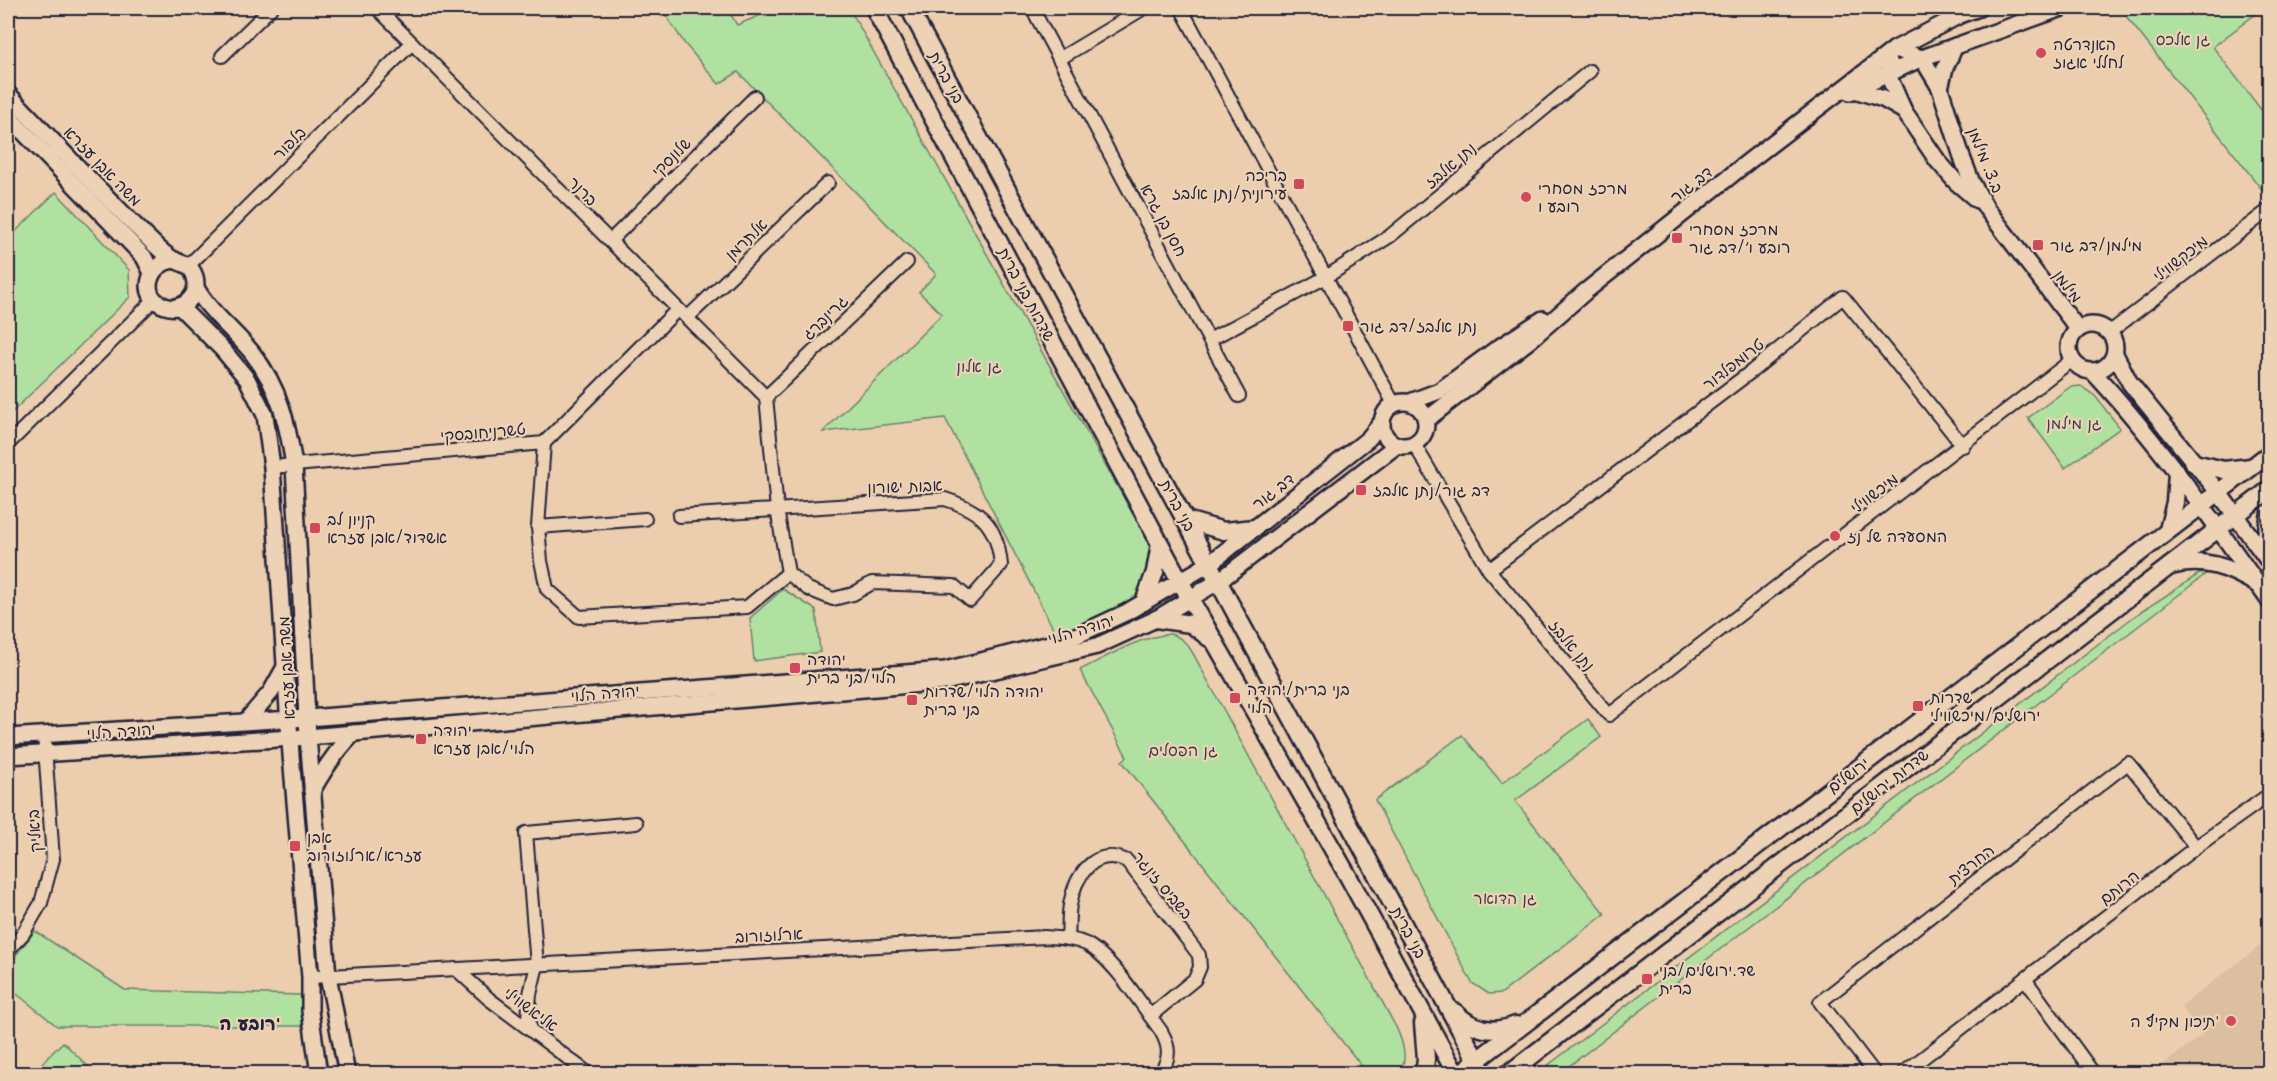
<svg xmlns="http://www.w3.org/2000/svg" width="2277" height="1081" viewBox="0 0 2277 1081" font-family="Mali,'Playpen Sans Hebrew',sans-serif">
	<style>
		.built { fill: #dcbea0 }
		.green { fill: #b0e1a1; stroke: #69826e; stroke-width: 1.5 }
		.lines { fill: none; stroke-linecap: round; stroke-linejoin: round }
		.minor-casing { stroke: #22223b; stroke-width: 16 }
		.tertiary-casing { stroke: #22223b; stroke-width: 20 }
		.secondary-casing { stroke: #22223b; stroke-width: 21 }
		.minor { stroke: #eed2b5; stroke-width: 12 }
		.tertiary { stroke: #eed2b5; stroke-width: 15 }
		.secondary { stroke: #eed2b5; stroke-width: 16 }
		.poi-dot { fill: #d1495b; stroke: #eed2b5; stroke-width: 2 }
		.labels { text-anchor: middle; stroke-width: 4.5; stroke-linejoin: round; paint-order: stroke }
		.park-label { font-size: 16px; fill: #373f4a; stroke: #eed2b5 }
		.poi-label { font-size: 16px; fill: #22223b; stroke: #eed2b5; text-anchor: start }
		.street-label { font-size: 16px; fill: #22223b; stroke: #eed2b5 }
		.neighbourhood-label { font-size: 18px; font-weight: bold; fill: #22223b; stroke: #eed2b5 }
	</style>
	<rect width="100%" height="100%" fill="#eccdad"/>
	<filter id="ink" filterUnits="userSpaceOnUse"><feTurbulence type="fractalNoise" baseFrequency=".0167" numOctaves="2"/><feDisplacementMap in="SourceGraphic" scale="12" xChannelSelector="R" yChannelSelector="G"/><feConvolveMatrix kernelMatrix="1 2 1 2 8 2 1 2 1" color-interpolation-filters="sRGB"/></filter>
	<g filter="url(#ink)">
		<path class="built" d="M2264,943l6,7 -1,123h-117l50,-38 -21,-29z"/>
		<g class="green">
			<path d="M661,8h66l10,17 41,-17h71l305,544 -9,32 -14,20 -44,20 -32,8 -110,-214 -122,14 119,-118 -23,-22 17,-18 -198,-202 -19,12 -34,-40z"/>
			<path d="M2136,8h133v10l-7,-9 -49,38 56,73v66l-6,5 -137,-175z"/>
			<path d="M56,192l73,78 1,27 -122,119v-177z"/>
			<path d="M2081,386l14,10 25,32 -55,40 -37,-50 42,-31z"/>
			<path d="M2207,573l-647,500h-22l598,-458 63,-41z"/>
			<path d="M783,589l33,21 4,42 -66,9 -4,-43z"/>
			<path d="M1170,634c18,4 24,22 32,36l195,359c6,14 11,30 3,44h-33l-245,-312 5,-4 -47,-87c29,-14 58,-33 90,-36z"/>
			<path d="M1588,719l13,18 -86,64 90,113 -103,79 -13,1 -17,-11 -97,-183 87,-65 40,48z"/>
			<path d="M35,931l90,59 176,5 4,31h-248l-49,-39v-22z"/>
			<path d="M63,1042l32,31h-63z"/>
		</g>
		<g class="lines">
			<defs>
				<g id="minor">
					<path d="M377,8l389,389"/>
					<path d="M1032,8l207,388"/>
					<path d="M1181,8l213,396"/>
					<path d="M222,56l49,-48"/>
					<path d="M1059,59l85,-51"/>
					<path d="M610,241l145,-144"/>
					<path d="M188,266l224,-223"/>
					<path d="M687,318l141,-135"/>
					<path d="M2110,332l160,-123"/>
					<path d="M1209,340l117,-63 64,-41 200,-165"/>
					<path d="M766,397l141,-135"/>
					<path d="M544,443l-6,84 3,34 6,28 32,28 168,-10 41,-34"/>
					<path d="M8,444l147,-145"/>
					<path d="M1414,444l75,126 120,145 463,-355"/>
					<path d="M272,467l272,-24 134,-134"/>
					<path d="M679,516l266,-17c37,12 52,26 56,66l-31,35 -16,-14 -82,-3 -19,11 -20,5 -25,-10 -20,-16 -11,-64 -11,-112"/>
					<path d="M538,527l107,-8"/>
					<path d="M1489,570l263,-199 91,-74 120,149"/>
					<path d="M1068,938c1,-11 0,-22 2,-33 5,-29 24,-59 57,-44l72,94 1,12 -5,12 -45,37"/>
					<path d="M8,950l15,-16 18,-31 12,-44 -9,-125"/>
					<path d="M456,969l33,30 100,75"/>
					<path d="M310,977l735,-40c14,1 28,1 41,7 26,13 57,63 75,87 9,16 10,28 -2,43"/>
					<path d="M2025,979l69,95"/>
					<path d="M531,1029l-3,-11 2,-24 7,-29 -11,-132 110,-10"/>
					<path d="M1875,1074l-55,-72 308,-239 68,84"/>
					<path d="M1902,1074l294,-227 74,-53"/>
				</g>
				<g id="tertiary">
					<path d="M1895,49l27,9 18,30 23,72 9,23 14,25 92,121"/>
					<path d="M1891,65l-3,10 16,36 33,49 19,22 21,18"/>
					<path d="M1940,88l5,-20 10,-22"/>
					<path d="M1855,90l28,9 21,12"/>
					<path d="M1850,92l72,-34 140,-50"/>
					<path d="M8,94c48,50 96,102 146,150 6,6 14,13 22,17 6,2 11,3 15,8 8,11 6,25 -4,33 -6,5 -14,7 -22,4 -27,-9 -17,-44 10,-46"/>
					<path d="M8,116l136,141 8,16"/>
					<path d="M196,288c14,25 39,43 57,66 27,35 34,68 41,111l14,272 20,239 19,98"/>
					<path d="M179,306l44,44 24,29 18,36 7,52 19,288 19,222v34l9,63"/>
					<circle cx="2092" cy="348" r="23"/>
					<path d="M2115,354l15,29 89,110 51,70"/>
					<path d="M2092,371c67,72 122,151 178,231"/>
					<circle cx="1404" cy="424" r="22"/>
					<path d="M1410,402l29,-11 56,-41 48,-31"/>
					<path d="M1426,420l105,-81 55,-48 163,-130 146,-112 67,-35 17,-6"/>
					<path d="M246,721l25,-29 14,-25"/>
					<path d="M8,737l299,-19 638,-48 124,-31 58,-27 82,-48 159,-125 14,-17"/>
					<path d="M8,756l300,-19 637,-55 152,-36 59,-27 63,-38 178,-136"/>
					<path d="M312,791c12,-22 24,-40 42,-58"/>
				</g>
				<g id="secondary">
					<path d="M874,8l306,573 168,295 108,198"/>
					<path d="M909,8l575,1066"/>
					<path d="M2194,463l30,7 27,-3"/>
					<path d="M2270,512l-4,24 4,25"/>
					<path d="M1186,520l38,11 31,-3"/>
					<path d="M2168,530l7,-28 2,-30"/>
					<path d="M2170,566c33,-9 59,1 87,18"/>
					<path d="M1144,602l11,-30 5,-28"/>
					<path d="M1156,619l35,5 18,14"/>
					<path d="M1455,1012c17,18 38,22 61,13"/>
					<path d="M1423,1023l3,36 -2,15"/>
					<path d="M1459,1074l811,-621"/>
					<path d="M1508,1074l762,-585"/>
				</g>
			</defs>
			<use href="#minor" class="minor-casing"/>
			<use href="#tertiary" class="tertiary-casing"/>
			<use href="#secondary" class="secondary-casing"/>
			<use href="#minor" class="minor"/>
			<use href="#tertiary" class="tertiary"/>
			<use href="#secondary" class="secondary"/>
		</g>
	</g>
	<g class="poi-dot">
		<circle cx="2041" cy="53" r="6"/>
		<rect x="1293" y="178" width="12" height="12" rx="3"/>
		<circle cx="1526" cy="197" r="6"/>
		<rect x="1671" y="232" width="12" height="12" rx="3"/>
		<rect x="2032" y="239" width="12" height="12" rx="3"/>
		<rect x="1342" y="320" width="12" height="12" rx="3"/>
		<rect x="1355" y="484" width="12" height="12" rx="3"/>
		<rect x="309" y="522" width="12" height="12" rx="3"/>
		<circle cx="1835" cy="536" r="6"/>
		<rect x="789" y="662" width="12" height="12" rx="3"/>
		<rect x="1229" y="692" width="12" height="12" rx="3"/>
		<rect x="906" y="694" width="12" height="12" rx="3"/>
		<rect x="1912" y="700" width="12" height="12" rx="3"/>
		<rect x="415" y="733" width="12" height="12" rx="3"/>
		<rect x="289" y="840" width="12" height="12" rx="3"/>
		<rect x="1641" y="973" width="12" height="12" rx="3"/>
		<circle cx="2231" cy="1021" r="6"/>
	</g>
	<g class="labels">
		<g class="park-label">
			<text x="2183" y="45">גן אלכס</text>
			<text x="979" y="372">גן אלון</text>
			<text x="2074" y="429">גן מילמן</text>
			<text x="1183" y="756">גן הפסלים</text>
			<text x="1505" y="904">גן הדואר</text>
		</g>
		<g class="poi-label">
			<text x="2053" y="50">האנדרטה<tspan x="2053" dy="18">לחללי אגוז</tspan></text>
			<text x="1287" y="181" text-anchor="end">בריכה<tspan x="1287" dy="18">עירונית/נתן אלבז</tspan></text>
			<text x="1538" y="194">מרכז מסחרי<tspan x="1538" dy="18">רובע ו</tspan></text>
			<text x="1689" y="235">מרכז מסחרי<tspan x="1689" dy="18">רובע ו׳/דב גור</tspan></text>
			<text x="2050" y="251">מילמן/דב גור</text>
			<text x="1360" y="332">נתן אלבז/דב גור</text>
			<text x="1373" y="496">דב גור/נתן אלבז</text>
			<text x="327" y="525">קניון לב<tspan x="327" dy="18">אשדוד/אבן עזרא</tspan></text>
			<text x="1847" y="542">המסעדה של נז</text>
			<text x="807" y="665">יהודה<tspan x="807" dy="18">הלוי/בני ברית</tspan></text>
			<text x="1247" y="695">בני ברית/יהודה<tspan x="1247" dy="18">הלוי</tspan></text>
			<text x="924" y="697">יהודה הלוי/שדרות<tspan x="924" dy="18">בני ברית</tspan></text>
			<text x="1930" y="703">שדרות<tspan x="1930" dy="18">ירושלים/מיכשווילי</tspan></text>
			<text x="433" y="736">יהודה<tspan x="433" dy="18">הלוי/אבן עזרא</tspan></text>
			<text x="307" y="843">אבן<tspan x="307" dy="18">עזרא/ארלוזורוב</tspan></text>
			<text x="1659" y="976">שד.ירושלים/בני<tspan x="1659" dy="18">ברית</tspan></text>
			<text x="2219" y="1027" text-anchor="end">תיכון מקיף ה'</text>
		</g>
		<g class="street-label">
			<text transform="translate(947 77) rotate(62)" y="6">בני ברית</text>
			<text transform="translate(289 143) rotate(-45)" y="6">בלפור</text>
			<text transform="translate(671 157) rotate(-45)" y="6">שלונסקי</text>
			<text transform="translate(1986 160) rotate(68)" y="6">ב.צ. מילמן</text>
			<text transform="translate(1450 165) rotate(-40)" y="6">נתן אלבז</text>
			<text transform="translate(103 166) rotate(46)" y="6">משה אבן עזרא</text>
			<text transform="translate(1691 184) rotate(-38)" y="6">דב גור</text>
			<text transform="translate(583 191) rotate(45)" y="6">ברנר</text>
			<text transform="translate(1164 220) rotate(62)" y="6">חסן בן גרא</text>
			<text transform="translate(746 239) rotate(-44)" y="6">אלתרמן</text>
			<text transform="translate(2180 258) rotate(-38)" y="6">מיכקשווילי</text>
			<text transform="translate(2068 286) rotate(53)" y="6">מילמן</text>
			<text transform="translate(1027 294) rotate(62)" y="6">שדרות בני ברית</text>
			<text transform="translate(825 317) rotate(-44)" y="6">גרינברג</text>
			<text transform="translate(1733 364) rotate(-38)" y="6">טרומפלדור</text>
			<text transform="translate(483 432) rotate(-5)" y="6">טשרניחובסקי</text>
			<text transform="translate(905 486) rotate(-2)" y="6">אבות ישורון</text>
			<text transform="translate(1273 491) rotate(-38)" y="6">דב גור</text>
			<text transform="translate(1874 493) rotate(-37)" y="6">מיכשווילי</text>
			<text transform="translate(1178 505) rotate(62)" y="6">בני ברית</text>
			<text transform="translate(1081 629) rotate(-17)" y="6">יהודה הלוי</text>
			<text transform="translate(1572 645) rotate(50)" y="6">נתן אלבז</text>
			<text transform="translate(286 668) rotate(-93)" y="6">משה אבן עזרא</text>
			<text transform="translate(605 693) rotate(-5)" y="6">יהודה הלוי</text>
			<text transform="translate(121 731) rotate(-4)" y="6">יהודה הלוי</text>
			<text transform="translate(1848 775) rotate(-37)" y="6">ירושלים</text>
			<text transform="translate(1889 781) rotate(-38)" y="6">שדרות ירושלים</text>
			<text transform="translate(34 831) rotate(-94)" y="6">ביאליק</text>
			<text transform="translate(1971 864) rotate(-38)" y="6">החרצית</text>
			<text transform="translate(1163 885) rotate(50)" y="6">בשביס זינגר</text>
			<text transform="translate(2119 887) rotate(-38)" y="6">הרותם</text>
			<text transform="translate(1409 932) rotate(62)" y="6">בני ברית</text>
			<text transform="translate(769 935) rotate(-3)" y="6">ארלוזורוב</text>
			<text transform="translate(531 1009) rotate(36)" y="6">אליאשווילי</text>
		</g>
		<g class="neighbourhood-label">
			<text x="250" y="1030">רובע ה'</text>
		</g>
	</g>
	<rect width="2277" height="1081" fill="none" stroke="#eed2b5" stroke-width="30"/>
	<rect x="15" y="15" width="2247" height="1051" fill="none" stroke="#22223b" stroke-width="2" filter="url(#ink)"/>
</svg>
